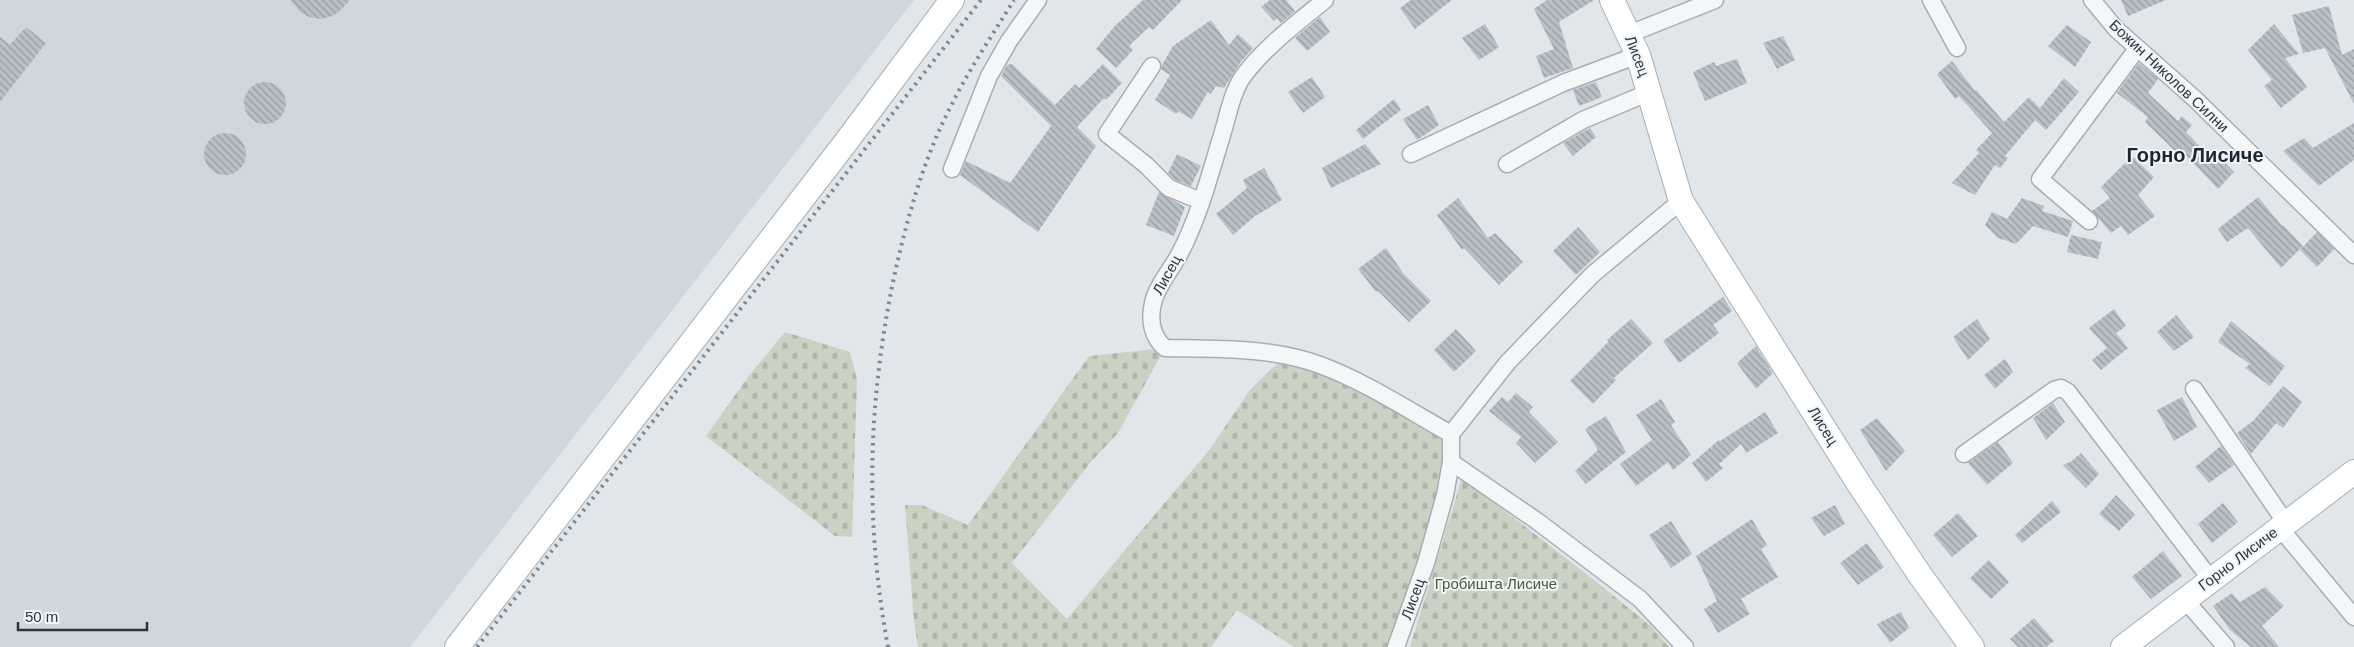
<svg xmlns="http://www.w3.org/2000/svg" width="2354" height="647" viewBox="0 0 2354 647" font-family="Helvetica,sans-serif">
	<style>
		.built { fill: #cfd6dc }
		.cemetery { fill: url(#cemetery-stones) }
		.building { fill: url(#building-back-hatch) }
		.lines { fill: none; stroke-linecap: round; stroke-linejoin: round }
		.street-casing { stroke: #a6aeb4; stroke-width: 19 }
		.secondary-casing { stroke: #a6aeb4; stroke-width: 26 }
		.street { stroke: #f4f6f8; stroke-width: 16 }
		.secondary { stroke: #fff; stroke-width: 24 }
		.rail { stroke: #7b8893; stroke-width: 4; stroke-dasharray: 2.5 5; stroke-linecap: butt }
		.labels { text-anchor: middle; stroke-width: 4; stroke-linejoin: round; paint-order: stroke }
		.street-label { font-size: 15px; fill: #2a3641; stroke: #f1f5f7 }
		.park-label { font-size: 15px; fill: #455d37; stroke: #f1f5f7 }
		.district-label { font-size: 20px; font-weight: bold; fill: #1c2732; stroke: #f1f5f7 }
	</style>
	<defs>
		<pattern id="cemetery-stones" width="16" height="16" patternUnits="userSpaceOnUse" patternTransform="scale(1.25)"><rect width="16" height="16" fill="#cad3c3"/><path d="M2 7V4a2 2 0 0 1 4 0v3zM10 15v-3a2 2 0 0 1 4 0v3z" fill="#aeb6a9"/></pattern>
		<pattern id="building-back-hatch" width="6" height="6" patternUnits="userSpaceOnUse" patternTransform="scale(1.25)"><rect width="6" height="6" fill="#b9c0c6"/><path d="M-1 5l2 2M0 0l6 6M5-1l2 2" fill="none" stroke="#979da2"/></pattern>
	</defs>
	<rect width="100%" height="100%" fill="#e1e6ea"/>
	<path class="built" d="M0,0h914l-504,647h-410z"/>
	<g class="cemetery">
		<path d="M785,332l65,20 7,28 -5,157 -17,-1 -129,-100 42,-59z"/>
		<path d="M1165,348l-47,85 -28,30 -78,100 55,56 143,-170 40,-59 20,-20 17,-13 164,77v29l-55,184h-102l-57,-37 -26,37h-293l-4,-26 -9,-116h17l46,20 121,-169z"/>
		<path d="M1462,478l127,98 62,50 18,21h-259z"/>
	</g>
	<g class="building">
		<path d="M290,0h60l-11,12 -9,5 -10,2 -11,-2 -9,-5z"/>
		<path d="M1143,0h39l-29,30 -4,-3 -20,19 4,4 -17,18 -20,-19 18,-22z"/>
		<path d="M1270,0h16l9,11 -14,12 -4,-5 -3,3 -13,-14z"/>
		<path d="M1411,0h41l-37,29 -15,-21z"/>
		<path d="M1547,0h47l-35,22 14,46 -29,10 -8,-22 18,-7 -20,-40z"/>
		<path d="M2121,0h45l-38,16z"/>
		<path d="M2329,6l13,49 12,-6v55l-29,-56 -22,5 -11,-38z"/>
		<path d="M1320,17l10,15 -23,19 -12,-13z"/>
		<path d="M1211,20l18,25 9,-11 15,14 -13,15 -16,25 -8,-2 -5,8 -3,-2 -16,27 -14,-8 -2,3 -21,-14 15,-25 -9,-6 1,-4 11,-19z"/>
		<path d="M1485,24l14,23 -20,13 -17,-22z"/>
		<path d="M2274,24l25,30 -14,4 22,29 -26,21 -17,-22 8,-6 -24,-30z"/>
		<path d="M2067,25l24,17 -16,25 -27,-21z"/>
		<path d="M26,27l20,16 -46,59v-65l10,8z"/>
		<path d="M1783,36l12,24 -18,9 -14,-26z"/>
		<path d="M1737,59l10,24 -42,18 -12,-29 21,-10 2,4z"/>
		<path d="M1952,61l23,30 1,-1 28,32 25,-25 11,11 24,-30 15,14 -33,38 -11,-10 -30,36 3,2 -8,10 -5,-3 -20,30 -23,-12 27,-30 -3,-3 16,-17 -33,-37 -4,3 -18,-25z"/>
		<path d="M2139,63l19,16 -10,14 30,28 4,-5 10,9 -6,7 21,22 5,-5 22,23 -16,17 -39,-41 -3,4 -31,-30 3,-5 -31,-24z"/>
		<path d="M1012,64l43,41 20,-21 4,4 24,-24 19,19 -16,17 -2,-2 -27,29 19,19 -58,86 -78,-57 6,-14 44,22 41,-57 -50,-50 6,-11z"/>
		<path d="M1312,77l13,20 -22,16 -15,-21z"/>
		<path d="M1596,82l6,15 -23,9 -6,-16z"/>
		<circle cx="265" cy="103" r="21"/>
		<path d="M1394,99l7,11 -38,29 -7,-9z"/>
		<path d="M1428,105l11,20 -22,15 -14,-21z"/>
		<path d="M2354,123v37l-35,26 -36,-35 21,-13 9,10z"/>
		<path d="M1590,128l6,9 -23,19 -10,-13z"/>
		<circle cx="225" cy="154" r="21"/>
		<path d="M1365,144l16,20 -50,24 -9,-20z"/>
		<path d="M1177,154l24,12 -10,20 -16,-6 -7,-7z"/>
		<path d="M2132,156l22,21 -16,18 17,21 -27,19 -7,-9 -10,7 -19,-22 18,-13 -9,-11z"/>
		<path d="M1264,168l18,32 -27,16 -22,19 -17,-21 31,-26 -4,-8z"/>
		<path d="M1159,192l26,15 -11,29 -28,-11z"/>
		<path d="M2258,197l24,29 1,-1 20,21 -22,22 -33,-40 -21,14 -9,-13z"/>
		<path d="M1458,198l30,40 7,-5 28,29 -24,23 -35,-37 -2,2 -25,-35z"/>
		<path d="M2022,198l22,8 -2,5 31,10 -5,16 -35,-11 -17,18 -18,-6 -13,-13 7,-13 15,7z"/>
		<path d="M1578,227l22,25 -24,23 -23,-24z"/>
		<path d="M2317,232l17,17 -17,18 -17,-17z"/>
		<path d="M2071,235l31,7 -4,17 -31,-7z"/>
		<path d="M1386,248l17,25 28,28 -22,21 -31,-31 -2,1 -18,-23z"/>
		<path d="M1723,297l9,14 -19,14 6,8 -40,30 -16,-22z"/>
		<path d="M2114,309l12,17 -10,7 12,15 -27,22 -9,-10 15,-12 -18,-20z"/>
		<path d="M2176,315l18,22 -20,14 -17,-19z"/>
		<path d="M1631,319l22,24 -39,35 2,2 -23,24 -23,-23 39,-40 -2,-1z"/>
		<path d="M1977,319l13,20 -22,21 -15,-23z"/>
		<path d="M2231,321l54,45 -15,20 -25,-18 5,-4 -32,-22z"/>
		<path d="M1456,329l20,22 -22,21 -20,-22z"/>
		<path d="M1756,346l17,27 -17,16 -19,-26z"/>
		<path d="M2005,359l8,13 -18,17 -11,-14z"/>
		<path d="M2283,386l19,16 -19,26 -7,-5 -25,31 -14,-21 17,-13z"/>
		<path d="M1516,393l17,14 -4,5 29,30 -23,21 -19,-20 5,-6 -32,-26 13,-14 6,5z"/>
		<path d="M2182,397l15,30 -23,14 -17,-31z"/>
		<path d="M1661,399l14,23 -4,3 20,30 -18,15 -5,-8 -32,24 -16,-22 32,-24 -16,-25z"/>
		<path d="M2053,403l12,19 -19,18 -13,-22z"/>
		<path d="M1765,412l13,21 -32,20 -5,-9 -22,20 4,4 -17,14 -14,-19 27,-23 1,1z"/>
		<path d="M1606,416l20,36 -40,32 -11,-13 23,-21 -13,-21z"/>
		<path d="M1877,418l28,33 -19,20 -26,-41z"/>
		<path d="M1998,442l15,21 -26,22 -19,-22z"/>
		<path d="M2221,446l13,19 -25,18 -14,-16z"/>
		<path d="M2081,453l18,21 -13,14 -23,-23 9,-4z"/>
		<path d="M2116,495l19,20 -16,16 -20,-17z"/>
		<path d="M2052,501l9,11 -39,31 -7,-8z"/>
		<path d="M2223,503l15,19 -26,21 -14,-19z"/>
		<path d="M1835,505l10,19 -21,12 -13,-18z"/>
		<path d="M1958,513l20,23 -26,21 -19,-22z"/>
		<path d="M1752,519l15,26 -6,4 17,28 -37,22 9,15 -32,19 -14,-24 13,-8 -21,-45z"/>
		<path d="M1671,521l21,33 -21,14 -22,-33z"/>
		<path d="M1867,543l17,24 -26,18 -18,-22z"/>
		<path d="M2163,551l19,25 -31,23 -19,-22z"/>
		<path d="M1989,560l20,22 -18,17 -21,-21z"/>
		<path d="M2265,587l19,19 -22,20 17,21h-28l-21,-17 -17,-24 19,-13 8,9z"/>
		<path d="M1901,612l8,16 -19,15 -13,-19z"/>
		<path d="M2034,618l20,23 -8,6h-28l-8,-8z"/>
	</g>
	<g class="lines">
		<defs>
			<g id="street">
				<path d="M1325,0c-28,23 -59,46 -81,75 -12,16 -16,41 -22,60 -12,39 -23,82 -42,118 -8,16 -23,32 -27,50 -4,17 -1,34 12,45 51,1 106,-1 155,17 46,17 88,45 131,69"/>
				<path d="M1931,0l26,48"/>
				<path d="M2092,0l24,29 79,70 159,156"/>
				<path d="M1629,34l86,-34"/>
				<path d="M1152,66l-45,68 39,31 23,23 32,13"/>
				<path d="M1411,154l152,-71 75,-28"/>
				<path d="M1507,164l76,-44 67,-28"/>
				<path d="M952,169l37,-93 20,-35 29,-41"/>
				<path d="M2089,221l-49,-42 97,-130"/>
				<path d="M2194,389l92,134"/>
				<path d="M1964,454l90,-64 7,-2 7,4 144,189"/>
				<path d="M1451,462l86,59 103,78 45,48"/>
				<path d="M2280,528l74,89"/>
				<path d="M2185,600l41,47"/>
				<path d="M1396,647l30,-84 19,-68 6,-33v-28l57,-72 85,-88 88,-73"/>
			</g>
			<g id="secondary">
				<path d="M1612,0l26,55 43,146 178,283 61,91 52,72"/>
				<path d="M457,647l389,-505 106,-142"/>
				<path d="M2123,647l231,-175"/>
			</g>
		</defs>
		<use href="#street" class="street-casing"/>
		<use href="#secondary" class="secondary-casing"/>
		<use href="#street" class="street"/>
		<use href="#secondary" class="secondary"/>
		<g class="rail">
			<path d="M477,647l504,-647"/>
			<path d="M888,647c-24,-129 -20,-251 8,-379 13,-56 29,-113 56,-164 18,-36 41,-70 62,-104"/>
		</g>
	</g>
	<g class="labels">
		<g class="street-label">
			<text transform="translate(1637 56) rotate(69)" y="5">Лисец</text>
			<text transform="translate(2169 76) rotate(43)" y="5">Божин Николов Силни</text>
			<text transform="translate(1167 275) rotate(-61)" y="5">Лисец</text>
			<text transform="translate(1823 426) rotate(58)" y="5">Лисец</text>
			<text transform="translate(2238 559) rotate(-37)" y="5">Горно Лисиче</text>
			<text transform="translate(1413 599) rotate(-70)" y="5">Лисец</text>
		</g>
		<g class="park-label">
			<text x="1496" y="589">Гробишта Лисиче</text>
		</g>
		<g class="district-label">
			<text x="2195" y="162">Горно Лисиче</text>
		</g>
	</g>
	<path d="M18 622v8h129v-8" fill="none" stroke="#2a3641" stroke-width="2.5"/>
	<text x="25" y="622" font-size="15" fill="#2a3641" stroke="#f1f5f7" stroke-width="4" paint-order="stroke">50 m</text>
</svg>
